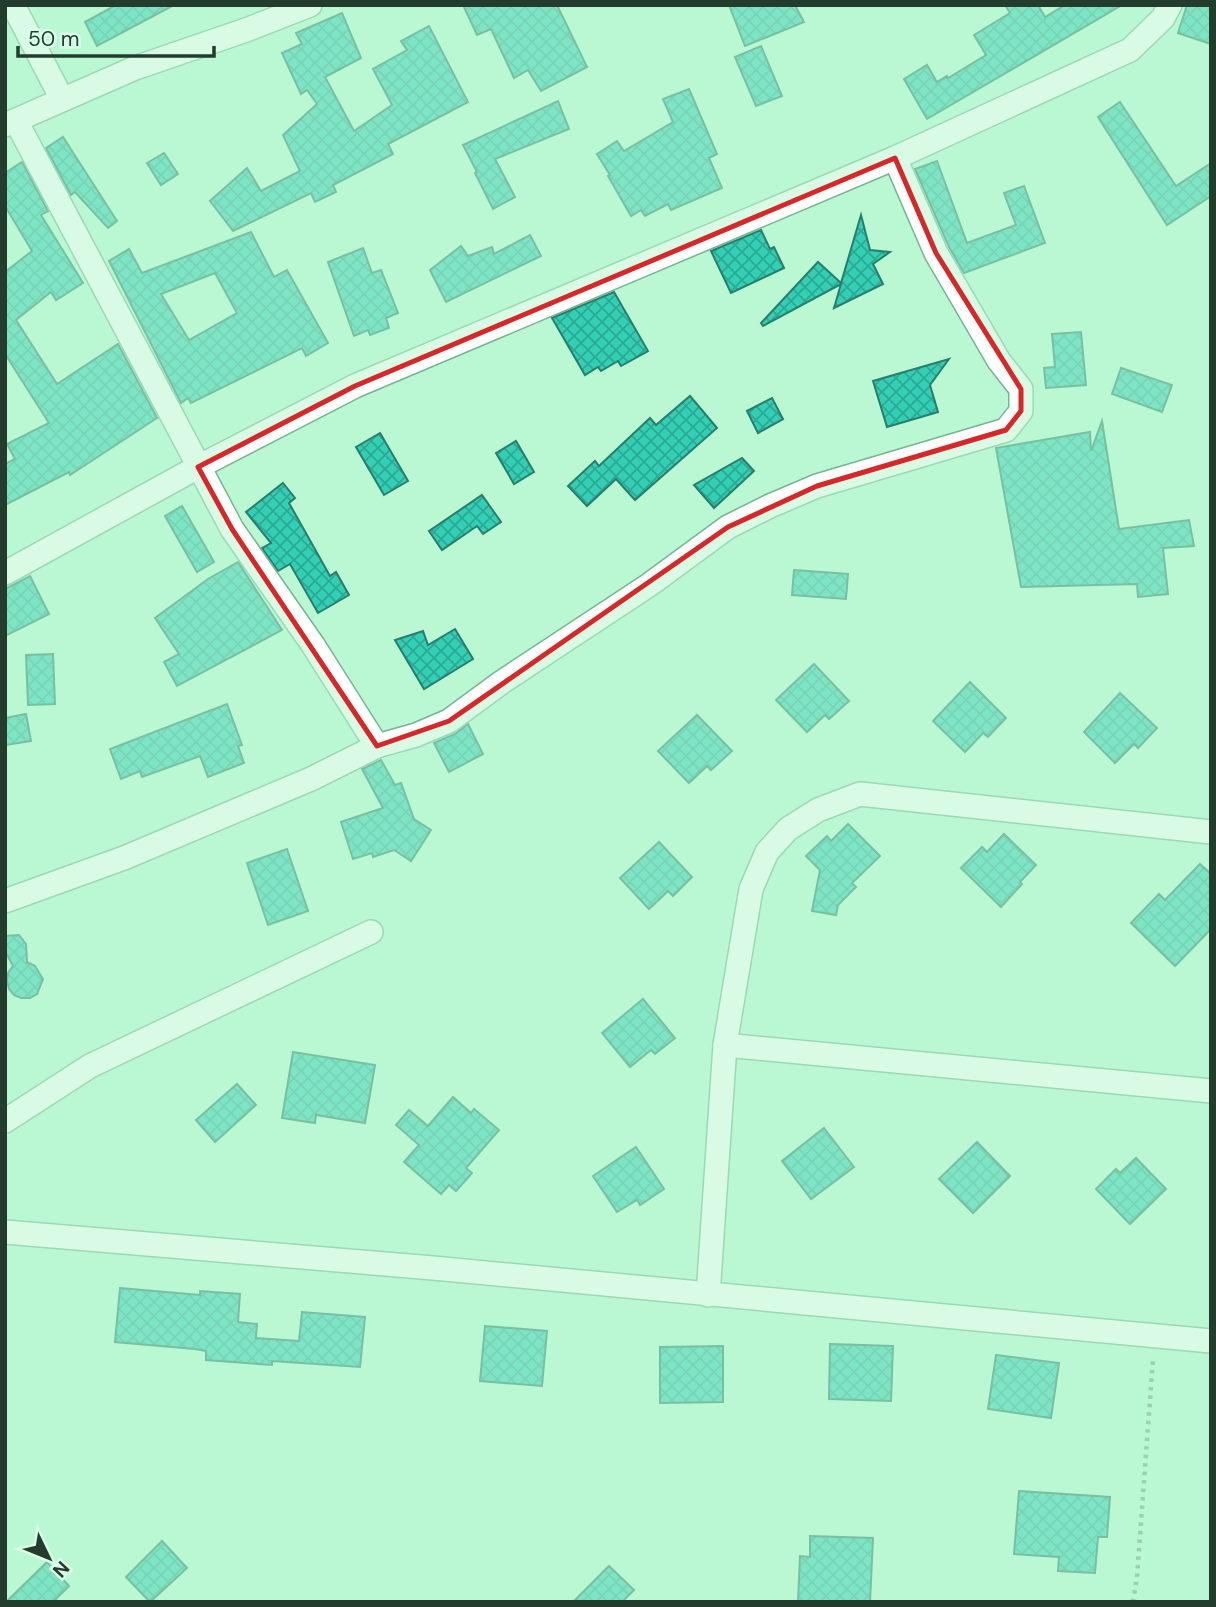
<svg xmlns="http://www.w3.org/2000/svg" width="1216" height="1607" viewBox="0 0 1216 1607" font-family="'DM Sans',sans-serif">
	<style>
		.building { fill: url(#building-cross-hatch); stroke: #2a7c6c; stroke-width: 2; fill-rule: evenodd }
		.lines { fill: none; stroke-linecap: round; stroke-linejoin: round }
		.street-casing { stroke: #77b491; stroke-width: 26 }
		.path { stroke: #75a287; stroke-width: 4.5; stroke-dasharray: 3.5 5; stroke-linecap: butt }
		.street { stroke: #fff; stroke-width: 23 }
		.marked { fill: none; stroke: #d62828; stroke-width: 5; stroke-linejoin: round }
	</style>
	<defs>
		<pattern id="building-cross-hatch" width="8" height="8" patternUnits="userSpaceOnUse" patternTransform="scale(1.75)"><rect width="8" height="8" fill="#33cfb5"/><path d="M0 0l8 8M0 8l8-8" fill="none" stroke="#2ba994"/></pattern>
	</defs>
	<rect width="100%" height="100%" fill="#b9f8d2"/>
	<g class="building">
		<path d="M116,5h58l-77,41 -12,-24z"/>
		<path d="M463,5h94l30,62 -46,24 -13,-21 -14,8 -23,-49 -14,6z"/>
		<path d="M729,5h66l9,17 -59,24z"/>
		<path d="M1005,5h33l7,12 20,-12h57l-195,114 -23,-40 23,-14 10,17 10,-6 1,2 38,-23 -12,-20 36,-22z"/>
		<path d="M1187,5h24v39l-33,-11z"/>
		<path d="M342,13l19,45 -36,19 29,54 38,-26 -19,-36 34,-19 -6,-9 28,-15 39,76 -80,42 5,10 -60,31 3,7 -21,10 -4,-9 -78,38 -23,-30 37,-33 14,23 39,-20 -17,-36 34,-31 -10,-14 -6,4 -19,-41 20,-9 -6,-11z"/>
		<path d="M761,46l21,50 -26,10 -21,-49z"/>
		<path d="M689,89l28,65 -8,4 13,30 -51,22 -3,-6 -23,12 -4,-6 -10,6 -23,-40 2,-1 -13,-21 20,-13 7,10 49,-29 -10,-23z"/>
		<path d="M558,101l11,28 -74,30 20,38 -22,12 -18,-36 2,-1 -14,-27z"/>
		<path d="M1120,102l56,84 35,-23v33l-44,29 -69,-108z"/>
		<path d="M63,137l54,84 -9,7 -33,-36 -4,3 -25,-47z"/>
		<path d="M164,153l14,21 -17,11 -14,-22z"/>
		<path d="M937,161l30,82 49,-18 -12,-32 20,-7 21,57 -81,30 -15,-26 -34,-78z"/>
		<path d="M22,162l26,49 -7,4 42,68 -27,17 -5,-8 -35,28 41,64 61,-40 39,74 -87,57 -1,-3 -64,33v-41l10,-5 -8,-15 42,-21 -44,-69v-82l27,-21 -27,-45v-33z"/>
		<path d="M861,215l9,35 20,2 -17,12 10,20 -49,24 7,-24 -78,42 -2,-3 57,-61 23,21z"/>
		<path d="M761,230l9,19 4,-2 10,21 -53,25 -20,-42z"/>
		<path d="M251,232l23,45 13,-7 41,73 -22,13 -4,-8 -111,55 -3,-5 -7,5 -72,-142 20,-12 13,24zM215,273l22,40 -48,27 -28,-46z"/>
		<path d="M530,235l11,21 -95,46 -16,-32 31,-24 7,10 24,-9 2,7z"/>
		<path d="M363,248l9,25 9,-3 17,43 -12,5 3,10 -19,7 -2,-5 -14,6 -26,-74z"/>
		<path d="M614,292l34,59 -27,15 -3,-5 -17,10 -3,-4 -13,8 -33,-57z"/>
		<path d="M1081,332l5,53 -40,3 -2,-20 11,-1 -3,-33z"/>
		<path d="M949,359l-19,26 8,27 -51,15 -14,-46z"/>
		<path d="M1121,368l51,17 -10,27 -50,-18z"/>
		<path d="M690,396l27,32 -82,72 -19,-21 -29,27 -19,-20 27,-25 4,5 51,-48 6,7z"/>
		<path d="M772,398l11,21 -25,14 -11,-22z"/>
		<path d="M1102,421l17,108 70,-9 5,26 -31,2 5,46 -30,3 -1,-13 -116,3 -25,-139 94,-16 1,19z"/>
		<path d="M380,433l28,48 -24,14 -28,-48z"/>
		<path d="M516,441l18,31 -20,12 -18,-31z"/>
		<path d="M742,458l12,13 -40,37 -20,-23z"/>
		<path d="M283,483l12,15 -6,5 41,73 6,-4 13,23 -31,18 -28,-49 -12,7 -16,-23 9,-5 -25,-31z"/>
		<path d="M482,495l19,27 -18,12 -6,-8 -35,24 -13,-19z"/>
		<path d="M182,506l32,56 -17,10 -32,-56z"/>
		<path d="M238,562l44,68 -105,56 -13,-24 15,-8 -24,-36 53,-39z"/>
		<path d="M794,570l54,4 -2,25 -54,-4z"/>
		<path d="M30,576l19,38 -44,22v-47z"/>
		<path d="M455,629l18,30 -49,30 -29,-49 28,-9 5,14z"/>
		<path d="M53,654l2,50 -27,1 -2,-50z"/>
		<path d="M814,664l35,37 -20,18 -4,-4 -18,17 -31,-32z"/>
		<path d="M970,682l36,36 -18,19 -5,-4 -18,19 -32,-31z"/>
		<path d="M1120,693l37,35 -19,20 -4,-4 -19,19 -31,-31z"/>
		<path d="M227,704l15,41 -4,1 6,17 -36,14 -8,-21 -58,21 -2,-6 -19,8 -11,-30z"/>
		<path d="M26,714l5,27 -26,4v-27z"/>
		<path d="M697,715l35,36 -21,19 -4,-4 -18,17 -31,-32z"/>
		<path d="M468,724l15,30 -34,18 -15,-29 21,-9z"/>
		<path d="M381,760l14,25 6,-2 13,36 17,11 -20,31 -17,-11 -21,7 -1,-4 -19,6 -12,-37 42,-14 -21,-39z"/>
		<path d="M848,824l32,32 -28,27 4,4 -18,18 -2,10 -24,-4 8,-41 -14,-14 21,-20 4,5z"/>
		<path d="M1004,834l32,31 -16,17 2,2 -21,23 -40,-39 21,-21 5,5z"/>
		<path d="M659,842l33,35 -19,19 -5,-5 -19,18 -29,-31z"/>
		<path d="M287,849l21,62 -40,14 -21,-62z"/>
		<path d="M1200,864l11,10v55l-36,37 -44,-43 28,-29 6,6z"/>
		<path d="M19,935l7,9 1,18 8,4 8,13 -6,15 -7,4h-9l-7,-3 -5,-6 -2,-8 1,-8 5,-7 -8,-15v-15z"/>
		<path d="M643,999l32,39 -20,16 -4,-4 -21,17 -28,-34z"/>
		<path d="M293,1052l82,13 -10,58 -49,-8 -1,8 -33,-5z"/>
		<path d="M237,1084l19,21 -41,37 -19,-22z"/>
		<path d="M453,1097l18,16 3,-4 25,21 -33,38 6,5 -16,18 -7,-6 -8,9 -37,-32 15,-17 -23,-20 13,-15 19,16z"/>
		<path d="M824,1128l30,39 -43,32 -29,-38z"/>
		<path d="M977,1142l33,34 -37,37 -34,-34z"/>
		<path d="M636,1147l28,42 -24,16 -3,-5 -20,12 -24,-36z"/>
		<path d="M1136,1158l30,31 -36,35 -34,-35 20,-20 4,4z"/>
		<path d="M120,1288l80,7v-4l40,3 -2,28 19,2 -1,14 43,3 3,-29 63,5 -5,50 -88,-6v4l-66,-5v-9l-11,-2 -80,-7z"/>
		<path d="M485,1326l62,5 -5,55 -62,-5z"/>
		<path d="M830,1344l63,2 -2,55 -62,-2z"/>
		<path d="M723,1346v56l-63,1v-56z"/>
		<path d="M996,1355l63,8 -8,55 -63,-9z"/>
		<path d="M1019,1491l91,6 -3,40h-9l-3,36 -37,-2 1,-14 -45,-3z"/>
		<path d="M810,1536l63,2 -3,64h-72l2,-46 10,1z"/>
		<path d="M162,1541l25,27 -37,34 -24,-25z"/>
		<path d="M47,1562l22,24 -16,16h-47z"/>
		<path d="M609,1566l25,24 -12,12h-49z"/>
	</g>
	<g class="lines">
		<defs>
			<g id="street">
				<path d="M13,5l49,94"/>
				<path d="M16,121l216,408 81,116 64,101"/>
				<path d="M5,125l130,-57 111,-38 64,-25"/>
				<path d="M5,573l193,-106 157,-81 540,-228 235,-108 33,-32 7,-13"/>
				<path d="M5,901l119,-43 187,-79 66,-33 39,-11 33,-14 53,-39 147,-97 79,-58 42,-21 47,-20 189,-56 15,-19v-22l-22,-28 -63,-108 -41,-95"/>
				<path d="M725,1045l486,46"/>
				<path d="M5,1121l85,-55 281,-134"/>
				<path d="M5,1232l428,36 778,73"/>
				<path d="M708,1295l17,-250 26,-156 16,-37 21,-23 30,-19 42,-16 351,38"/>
			</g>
		</defs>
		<use href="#street" class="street-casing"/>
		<path class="path" d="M1133,1602l4,-25 16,-218"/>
		<use href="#street" class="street"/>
	</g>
	<path d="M0 0H1216V1607H0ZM895,158l41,95 85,136v22l-15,19 -189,56 -89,41 -279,194 -72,25 -145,-217 -34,-62 157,-81z" fill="#b9f8d2" fill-opacity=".55" fill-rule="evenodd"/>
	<path class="marked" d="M895,158l41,95 85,136v22l-15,19 -189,56 -89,41 -279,194 -72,25 -145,-217 -34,-62 157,-81z"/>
	<rect width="1216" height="1607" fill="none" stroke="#233c2e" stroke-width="14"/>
	<g transform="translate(49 1558) rotate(133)" stroke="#daffe8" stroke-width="5" paint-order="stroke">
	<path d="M0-5L12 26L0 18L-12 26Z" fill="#233c2e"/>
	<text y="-10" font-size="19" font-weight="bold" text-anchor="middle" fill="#233c2e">N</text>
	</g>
	<path d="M18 46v10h196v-10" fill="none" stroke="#233c2e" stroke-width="3.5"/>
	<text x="28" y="46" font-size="21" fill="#233c2e" stroke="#daffe8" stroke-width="5" paint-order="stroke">50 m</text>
</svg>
